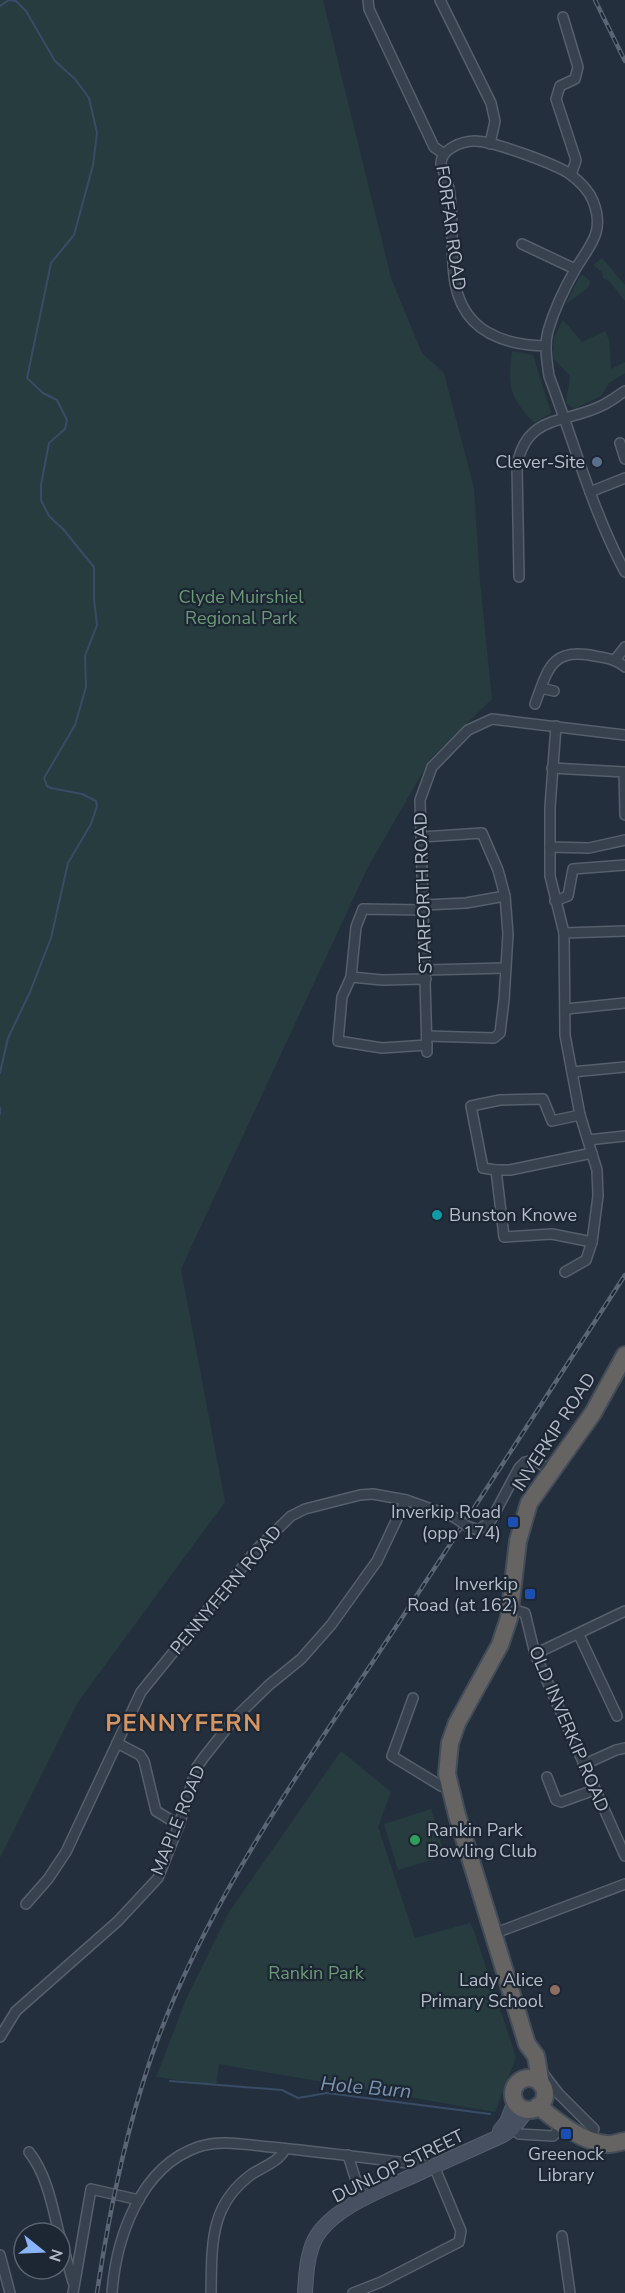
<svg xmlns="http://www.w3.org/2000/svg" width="625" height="2293" viewBox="0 0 625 2293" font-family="'Nunito Sans',sans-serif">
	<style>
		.green { fill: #263c3f }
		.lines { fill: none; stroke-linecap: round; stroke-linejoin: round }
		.stream { stroke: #394c67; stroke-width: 2 }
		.minor-casing { stroke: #565f6c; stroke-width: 12 }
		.secondary-casing { stroke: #565f6c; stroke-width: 16 }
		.trunk-casing { stroke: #434c59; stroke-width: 20 }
		.minor { stroke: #38414e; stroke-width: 9 }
		.secondary { stroke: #465061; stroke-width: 14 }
		.trunk { stroke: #656462; stroke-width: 16 }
		.rail-casing { stroke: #5a6575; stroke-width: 4.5 }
		.rail { stroke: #1d2633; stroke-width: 2; stroke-dasharray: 7; stroke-linecap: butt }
		.minor-bridge-casing { stroke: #565f6c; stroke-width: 12; stroke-linecap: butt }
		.minor-bridge { stroke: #38414e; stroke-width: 9 }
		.service-dot { fill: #5c6f8a; stroke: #1d2633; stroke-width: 2 }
		.culture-dot { fill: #0f9aa8; stroke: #1d2633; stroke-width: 2 }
		.transit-dot { fill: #1a4fb4; stroke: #1d2633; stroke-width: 2 }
		.leisure-dot { fill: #2e9e5b; stroke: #1d2633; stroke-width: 2 }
		.education-dot { fill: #8d6e63; stroke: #1d2633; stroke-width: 2 }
		.labels { text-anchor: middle; stroke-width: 4.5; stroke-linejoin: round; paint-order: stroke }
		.street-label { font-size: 18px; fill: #b4bcc9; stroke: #1d2633 }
		.poi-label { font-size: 18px; fill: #b4bcc9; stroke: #1d2633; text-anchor: end }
		.park-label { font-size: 18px; fill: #6b9a76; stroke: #1d2633 }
		.water-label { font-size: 20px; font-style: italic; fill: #7c92b1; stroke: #1d2633 }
		.district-label { font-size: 24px; font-weight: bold; letter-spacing: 1.5px; fill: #d59563; stroke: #1d2633 }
	</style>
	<rect width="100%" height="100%" fill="#242f3e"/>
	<g class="green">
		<path d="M0,0h323l68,278 31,75 22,20 30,115 6,93 12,118 -61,59 -63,109 -187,402 44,233 -147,200 -78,156z"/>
		<path d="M602,258l23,27v16l-16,-20 -6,-3 -1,-6 -9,-7z"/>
		<path d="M583,275l7,6 -1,6 -24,18 15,-29z"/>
		<path d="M563,320l19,22 23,-11 4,9 2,29 14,-7v11l-16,10 -8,13 -27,13 -8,-6 4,-27 -17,-18 1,-21z"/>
		<path d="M512,351l21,4 18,58 -17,10c-25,-27 -26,-35 -22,-72z"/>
		<path d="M341,1751l50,41 -13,35 37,111 55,-15 4,8 42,126 -21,55 -276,-48 -3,21 -60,-8 31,-80 42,-85z"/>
		<path d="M431,1809l14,47 -47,14 -14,-46z"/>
	</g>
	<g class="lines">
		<g class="stream">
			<path d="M0,6l9,-6 7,1 10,10 29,50 20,18 14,19 8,35 -4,32 -19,70 -23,28 -24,115 16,15 14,7 10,20 -2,9 -16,14 -8,42v15l8,16 14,13 31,38v32l3,26 -12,31 1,31 -11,38 -31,53 3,8 4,2 31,6 14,7 1,5 -6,18 -23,39 -17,75 -21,54 -22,46 -8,35"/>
			<path d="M0,1108v6"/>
			<path d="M170,2081l112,9 16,8 29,-5 163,21"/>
		</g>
		<defs>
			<g id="minor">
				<path d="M368,0l1,9 65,138 10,7"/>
				<path d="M440,0l51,103 4,18 -5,23"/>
				<path d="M563,17l15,50 -3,12 -15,7 -4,13 20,61 -5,15"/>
				<path d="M522,244l53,25"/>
				<path d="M546,346c-43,-1 -82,-14 -91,-63 -5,-28 -1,-59 -5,-88 -1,-11 -6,-21 -9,-31 0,-15 21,-23 34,-23 18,0 80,23 95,33 9,7 19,16 23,27 12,30 -2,43 -17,67 -11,19 -22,42 -28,63 -4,15 -1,30 1,45 25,66 43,134 76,196"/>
				<path d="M620,443l5,16"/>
				<path d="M590,492l35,-14"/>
				<path d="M519,577l-2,-112c10,-51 47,-41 84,-59 9,-4 16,-10 24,-15"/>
				<path d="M615,660l10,-13"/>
				<path d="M541,688l13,3"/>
				<path d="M535,704c13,-35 16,-57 60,-48 11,2 21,3 30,11"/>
				<path d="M556,726l-6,81v69l14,57 1,102 15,80 17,55 1,26 -6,46 -6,18 -21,12"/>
				<path d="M552,768l72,4 1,43"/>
				<path d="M422,837l60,-4 16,37 7,26 3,38 -4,66 -4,33 -6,5 -67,-2"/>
				<path d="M550,847l39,1 36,-8"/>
				<path d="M555,901l13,-5 5,-27 52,-4"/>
				<path d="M424,905l42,-2 39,-7"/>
				<path d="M424,910l-61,-1 -7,18 -5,50 -9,20 -4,44 44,7 45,-3"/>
				<path d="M564,933l61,-2"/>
				<path d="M426,970l79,-2"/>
				<path d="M351,977l31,3 44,-1"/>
				<path d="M566,1009l59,-6"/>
				<path d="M427,1052l-7,-252 12,-33 36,-37 24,-11 133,16"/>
				<path d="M572,1072l53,-5"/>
				<path d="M580,1115l-28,6 -9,-22 -43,1 -29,6 12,62 13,2 8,67 48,-3 40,8"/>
				<path d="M588,1140l37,-4"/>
				<path d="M496,1170h14l82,-17"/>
				<path d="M467,1526l11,4 12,-8 29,-54 6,-6 9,-2 18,11"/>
				<path d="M512,1609l13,4 10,41 90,202"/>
				<path d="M579,1635l38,81"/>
				<path d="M535,1654l90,-43"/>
				<path d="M413,1698l-21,58 49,30 8,2"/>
				<path d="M117,1743l23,12 4,6 12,50 23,14"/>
				<path d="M583,1765l33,-15 9,-2"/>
				<path d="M547,1777l9,23 5,2 33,-12"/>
				<path d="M26,1904l22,-25 18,-27 75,-160 116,-143 34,-33 14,-7 55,-14 13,-1 33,6 48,17"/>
				<path d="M493,1934l132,-50"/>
				<path d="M0,2037l16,-26 102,-90 40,-43 21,-53 18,-58 7,-10 31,-39 34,-33 32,-26 30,-34 46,-64 29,-61"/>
				<path d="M542,2072l16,21 36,36"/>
				<path d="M513,2128l6,6 34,2 4,-4 3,-9"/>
				<path d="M29,2152c18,23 23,53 30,81"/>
				<path d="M348,2155l14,45"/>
				<path d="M60,2236l13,46"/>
				<path d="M562,2236l8,57"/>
				<path d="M0,2255l10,38"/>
				<path d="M73,2293l18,-104 48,11"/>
				<path d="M112,2293c4,-55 28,-126 86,-146 23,-8 49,-2 72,0 55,5 110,13 164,19l27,65 -2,11 -78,40 -28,11"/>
				<path d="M211,2293c1,-48 -2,-88 41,-119 11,-7 28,-13 33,-25"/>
			</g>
			<g id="secondary">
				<path d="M500,2131l7,-9 8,-21"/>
				<path d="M305,2293c1,-18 2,-38 10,-54 18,-33 72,-51 104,-66 28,-13 56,-25 84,-38l10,-7 15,-19"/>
			</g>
			<g id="trunk">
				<circle cx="529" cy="2094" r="16"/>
				<path d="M541,2084l-5,-28 -9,-12 -70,-229 -10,-41 3,-31 7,-20 43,-78 9,-27 9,-77 11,-38 64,-90 32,-58"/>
				<path d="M538,2106c20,16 42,35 68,38 6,1 13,-2 19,-3"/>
			</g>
		</defs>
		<use href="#minor" class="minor-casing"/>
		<use href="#secondary" class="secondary-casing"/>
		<use href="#trunk" class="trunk-casing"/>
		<use href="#minor" class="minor"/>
		<use href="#secondary" class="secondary"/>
		<use href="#trunk" class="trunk"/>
		<defs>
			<g id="rail">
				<path d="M595,0l30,61"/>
				<path d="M97,2293c12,-81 28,-160 55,-238 51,-147 143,-276 228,-404 83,-125 164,-251 245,-376"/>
			</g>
		</defs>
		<use href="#rail" class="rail-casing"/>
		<use href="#rail" class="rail"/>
		<defs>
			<path id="minor-bridge" d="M454,1517l13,9"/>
		</defs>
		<use href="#minor-bridge" class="minor-bridge-casing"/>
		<use href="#minor-bridge" class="minor-bridge"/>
	</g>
	<circle class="service-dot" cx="597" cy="462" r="6"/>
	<circle class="culture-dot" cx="437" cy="1215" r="6"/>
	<g class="transit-dot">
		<rect x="507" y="1516" width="12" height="12" rx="3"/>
		<rect x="524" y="1588" width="12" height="12" rx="3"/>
		<rect x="560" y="2128" width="12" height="12" rx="3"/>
	</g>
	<circle class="leisure-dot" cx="415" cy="1840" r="6"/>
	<circle class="education-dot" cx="555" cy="1990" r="6"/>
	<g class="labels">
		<g class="street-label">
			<text transform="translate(451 228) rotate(82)" y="6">FORFAR ROAD</text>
			<text transform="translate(423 893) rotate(-92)" y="6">STARFORTH ROAD</text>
			<text transform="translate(554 1432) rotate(-57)" y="6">INVERKIP ROAD</text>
			<text transform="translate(226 1590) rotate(-50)" y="6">PENNYFERN ROAD</text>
			<text transform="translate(569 1729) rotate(67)" y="6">OLD INVERKIP ROAD</text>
			<text transform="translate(178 1820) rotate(-68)" y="6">MAPLE ROAD</text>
			<text transform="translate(398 2166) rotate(-26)" y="6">DUNLOP STREET</text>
		</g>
		<g class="poi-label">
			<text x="585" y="468">Clever-Site</text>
			<text x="449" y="1221" text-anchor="start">Bunston Knowe</text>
			<text x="501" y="1518">Inverkip Road<tspan x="501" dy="21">(opp 174)</tspan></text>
			<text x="518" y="1590">Inverkip<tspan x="518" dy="21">Road (at 162)</tspan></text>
			<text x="427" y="1836" text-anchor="start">Rankin Park<tspan x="427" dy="21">Bowling Club</tspan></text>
			<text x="543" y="1986">Lady Alice<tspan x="543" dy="21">Primary School</tspan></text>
			<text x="566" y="2160" text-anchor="middle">Greenock<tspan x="566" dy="21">Library</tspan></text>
		</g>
		<g class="park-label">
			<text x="241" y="603">Clyde Muirshiel<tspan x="241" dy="21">Regional Park</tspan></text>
			<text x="316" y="1979">Rankin Park</text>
		</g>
		<g class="water-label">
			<text transform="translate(366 2087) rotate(5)" y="7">Hole Burn</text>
		</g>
		<g class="district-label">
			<text x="184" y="1731">PENNYFERN</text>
		</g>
	</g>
	<g transform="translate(42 2251) rotate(108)"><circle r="28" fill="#1d2633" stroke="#59626f" stroke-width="1.5"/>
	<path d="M0-4.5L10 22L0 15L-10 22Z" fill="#8ab4f8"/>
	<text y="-9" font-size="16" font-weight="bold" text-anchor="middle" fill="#b4bcc9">N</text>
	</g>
</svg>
